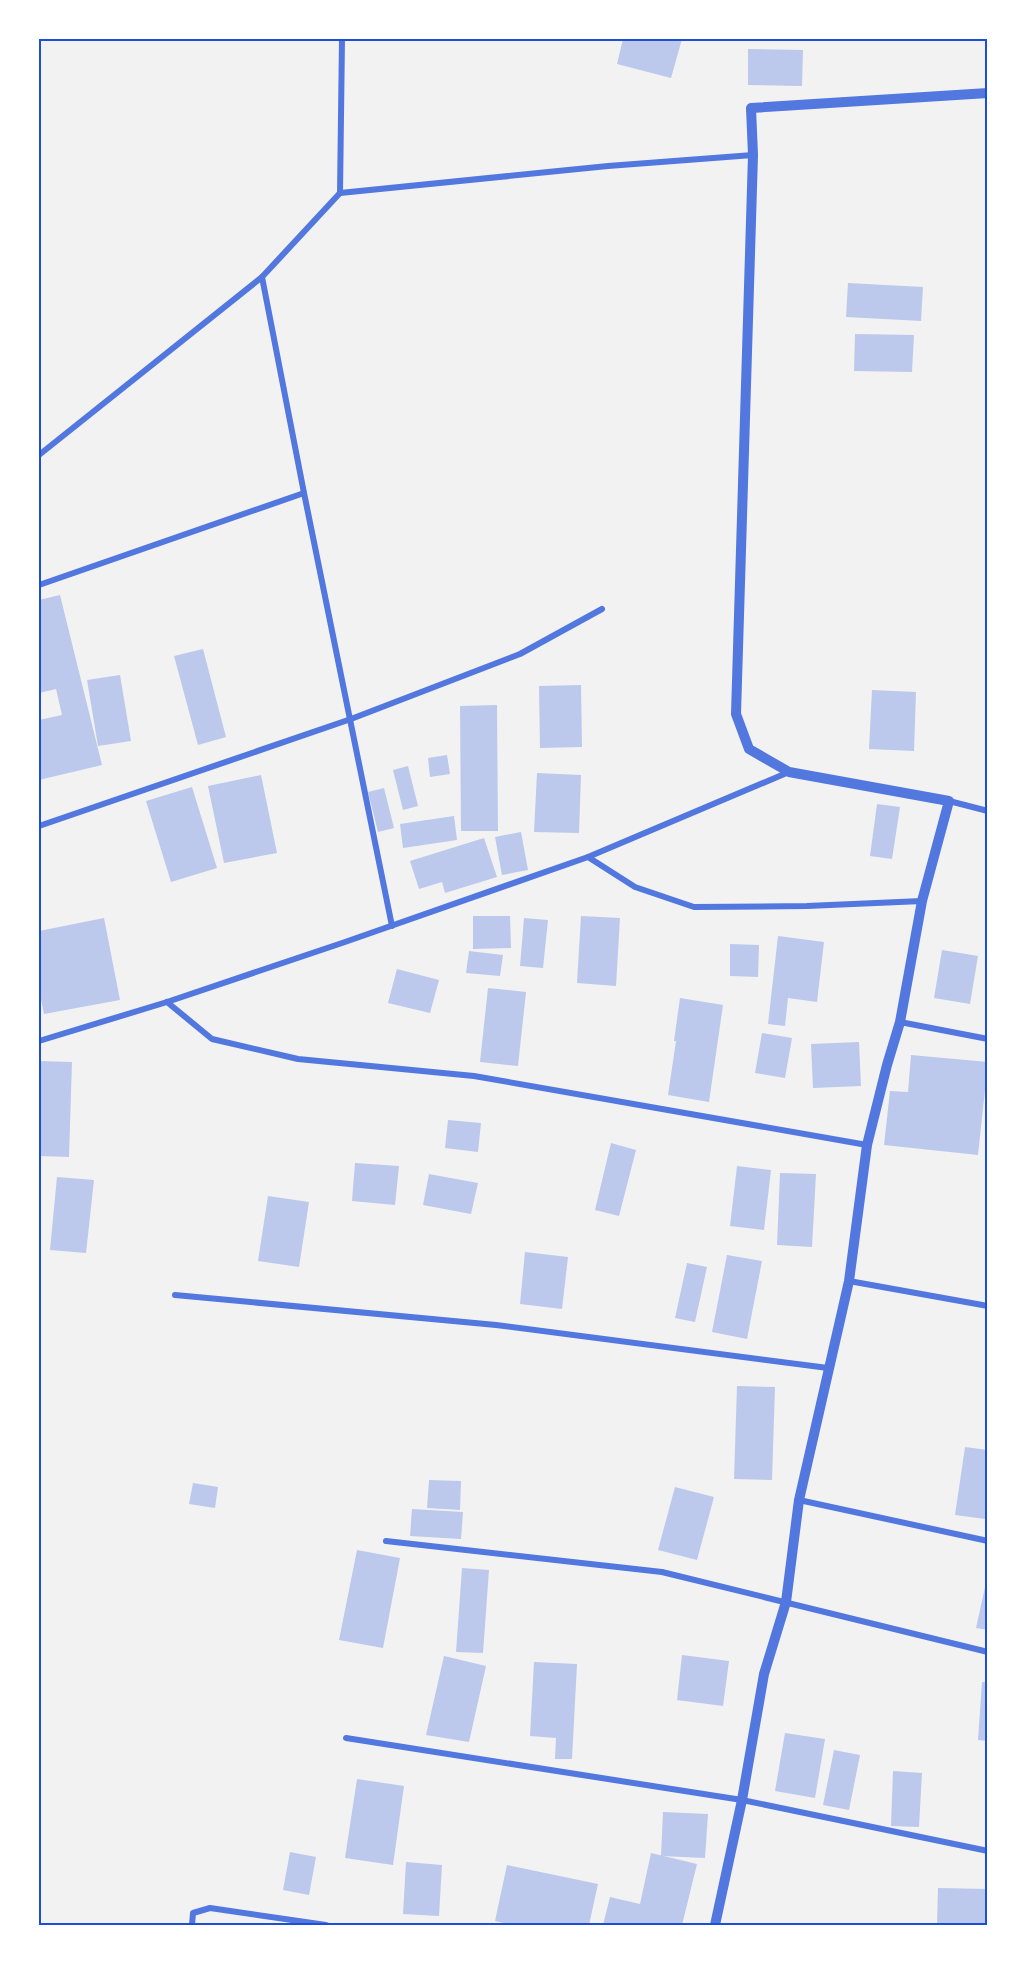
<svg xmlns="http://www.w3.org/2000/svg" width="1027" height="1964" viewBox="0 0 1027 1964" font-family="Ubuntu,sans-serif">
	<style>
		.building { fill: #bdc9ec }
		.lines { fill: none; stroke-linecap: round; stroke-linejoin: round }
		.minor { stroke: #5277de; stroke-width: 6 }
		.tertiary { stroke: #5277de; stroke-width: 10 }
		.neatline { fill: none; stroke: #1d4ed8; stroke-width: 2 }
	</style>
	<rect width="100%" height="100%" fill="#f2f2f2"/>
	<g class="building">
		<path d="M623,39h59l-11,39 -54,-14z"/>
		<path d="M748,49l55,1 -1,36 -54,-1z"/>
		<path d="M848,283l75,4 -2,34 -75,-4z"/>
		<path d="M855,334l59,1 -2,37 -58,-1z"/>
		<path d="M60,595l42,170 -63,15v-60l23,-5 -6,-26 -17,4v-93z"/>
		<path d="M203,649l23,88 -28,8 -24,-89z"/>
		<path d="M120,675l11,66 -33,5 -11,-66z"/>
		<path d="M581,685l1,62 -42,1 -1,-62z"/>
		<path d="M872,690l44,2 -2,59 -45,-2z"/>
		<path d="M497,705l1,126h-37l-1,-125z"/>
		<path d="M447,755l3,19 -20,3 -2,-19z"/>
		<path d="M408,766l10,40 -15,4 -10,-40z"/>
		<path d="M537,773l44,2 -2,58 -45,-1z"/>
		<path d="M261,775l16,78 -53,10 -16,-77z"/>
		<path d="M192,787l25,81 -46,14 -25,-81z"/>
		<path d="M384,788l10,40 -16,4 -10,-40z"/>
		<path d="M877,804l23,3 -8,52 -22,-3z"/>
		<path d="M454,816l3,24 -54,8 -3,-24z"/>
		<path d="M521,832l7,38 -26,5 -7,-38z"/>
		<path d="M484,838l13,39 -52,16 -3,-11 -23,7 -9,-28z"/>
		<path d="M473,916h37l1,32 -38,1z"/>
		<path d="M581,916l39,2 -4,68 -39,-3z"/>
		<path d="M104,918l16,82 -76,14 -5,-25v-58z"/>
		<path d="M524,918l24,2 -5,48 -23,-2z"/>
		<path d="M778,936l46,6 -7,60 -29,-4 -3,28 -17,-2z"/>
		<path d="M730,944l29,1 -1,32 -28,-1z"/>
		<path d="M942,950l36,6 -8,48 -36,-6z"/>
		<path d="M469,951l34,4 -3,21 -34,-3z"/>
		<path d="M397,969l42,11 -9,33 -42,-10z"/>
		<path d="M488,988l38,4 -8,74 -38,-4z"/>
		<path d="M680,998l43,7 -14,97 -41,-7 8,-54h-2z"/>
		<path d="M762,1033l30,5 -7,40 -30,-5z"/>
		<path d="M859,1042l2,44 -48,2 -2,-44z"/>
		<path d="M911,1055l77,7 -10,93 -94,-10 6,-54 18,1z"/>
		<path d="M39,1061l33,1 -3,95 -30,-1z"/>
		<path d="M448,1120l33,3 -3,29 -33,-4z"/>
		<path d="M611,1143l25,7 -17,66 -24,-6z"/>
		<path d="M355,1163l44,3 -4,39 -43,-4z"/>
		<path d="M737,1166l34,4 -7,60 -34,-4z"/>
		<path d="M780,1173l36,1 -4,73 -35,-2z"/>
		<path d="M429,1174l49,9 -7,31 -48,-9z"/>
		<path d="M57,1177l37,3 -8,73 -36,-3z"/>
		<path d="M268,1196l41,6 -10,65 -41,-6z"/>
		<path d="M525,1252l43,5 -6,52 -42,-5z"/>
		<path d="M727,1255l35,6 -15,78 -35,-7z"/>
		<path d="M687,1263l20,4 -12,55 -20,-4z"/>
		<path d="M737,1386l38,1 -3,93 -38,-1z"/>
		<path d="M965,1447l23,3v45l-3,24 -30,-4z"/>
		<path d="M429,1480l32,1 -1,29 -33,-2z"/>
		<path d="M193,1483l25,4 -3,21 -26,-4z"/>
		<path d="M675,1487l39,10 -17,63 -39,-10z"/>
		<path d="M412,1509l51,3 -2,27 -51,-3z"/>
		<path d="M357,1550l43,8 -17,90 -44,-8z"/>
		<path d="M462,1568l27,2 -6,83 -27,-1z"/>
		<path d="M987,1578h1v52l-12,-2z"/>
		<path d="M682,1655l47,6 -6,45 -46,-6z"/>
		<path d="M444,1656l42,10 -17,76 -43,-7z"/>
		<path d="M534,1662l43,2 -5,95h-17l1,-21 -26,-2z"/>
		<path d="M982,1682h6v59l-10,-1z"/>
		<path d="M785,1733l40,6 -10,59 -40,-7z"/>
		<path d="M834,1750l26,5 -11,55 -26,-5z"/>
		<path d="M893,1771l29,2 -3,54 -28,-1z"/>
		<path d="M357,1779l47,7 -11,79 -48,-7z"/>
		<path d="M663,1812l45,2 -3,44 -44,-2z"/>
		<path d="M290,1852l26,5 -7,38 -26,-5z"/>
		<path d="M651,1853l46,11 -15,61h-79l7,-28 30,7z"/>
		<path d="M406,1862l36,3 -3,51 -36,-2z"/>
		<path d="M507,1865l91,19 -9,41h-77l-17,-4z"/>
		<path d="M938,1888l50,1v36h-51z"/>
	</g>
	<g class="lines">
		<g class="minor">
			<path d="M340,193l268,-27 145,-11"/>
			<path d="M39,455l223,-178"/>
			<path d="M304,493l-42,-216 78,-84 2,-154"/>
			<path d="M39,585l265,-92 88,433"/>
			<path d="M789,772l-201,85 47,30 59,20 113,-1 115,-5"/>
			<path d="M949,801l39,10"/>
			<path d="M39,826l312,-107 169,-65 82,-45"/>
			<path d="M167,1002l45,37 86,20 176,17 393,69"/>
			<path d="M900,1022l88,17"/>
			<path d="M39,1041l128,-39 178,-60 243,-85"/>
			<path d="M849,1281l139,25"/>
			<path d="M175,1295l321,30 332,43"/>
			<path d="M799,1500l189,41"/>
			<path d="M386,1541l276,31 326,80"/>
			<path d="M346,1738l396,62 246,51"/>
			<path d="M192,1925l1,-12 17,-5 116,17"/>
		</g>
		<path class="tertiary" d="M715,1925l27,-125 22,-126 22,-72 13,-102 50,-219 18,-136 20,-80 13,-43 22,-121 27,-100 -160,-29 -40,-23 -13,-35 17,-559 -2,-47 237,-15"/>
	</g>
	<rect width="1027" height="1964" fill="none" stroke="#ffffff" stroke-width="81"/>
	<rect x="40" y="40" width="946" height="1884" class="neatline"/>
</svg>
